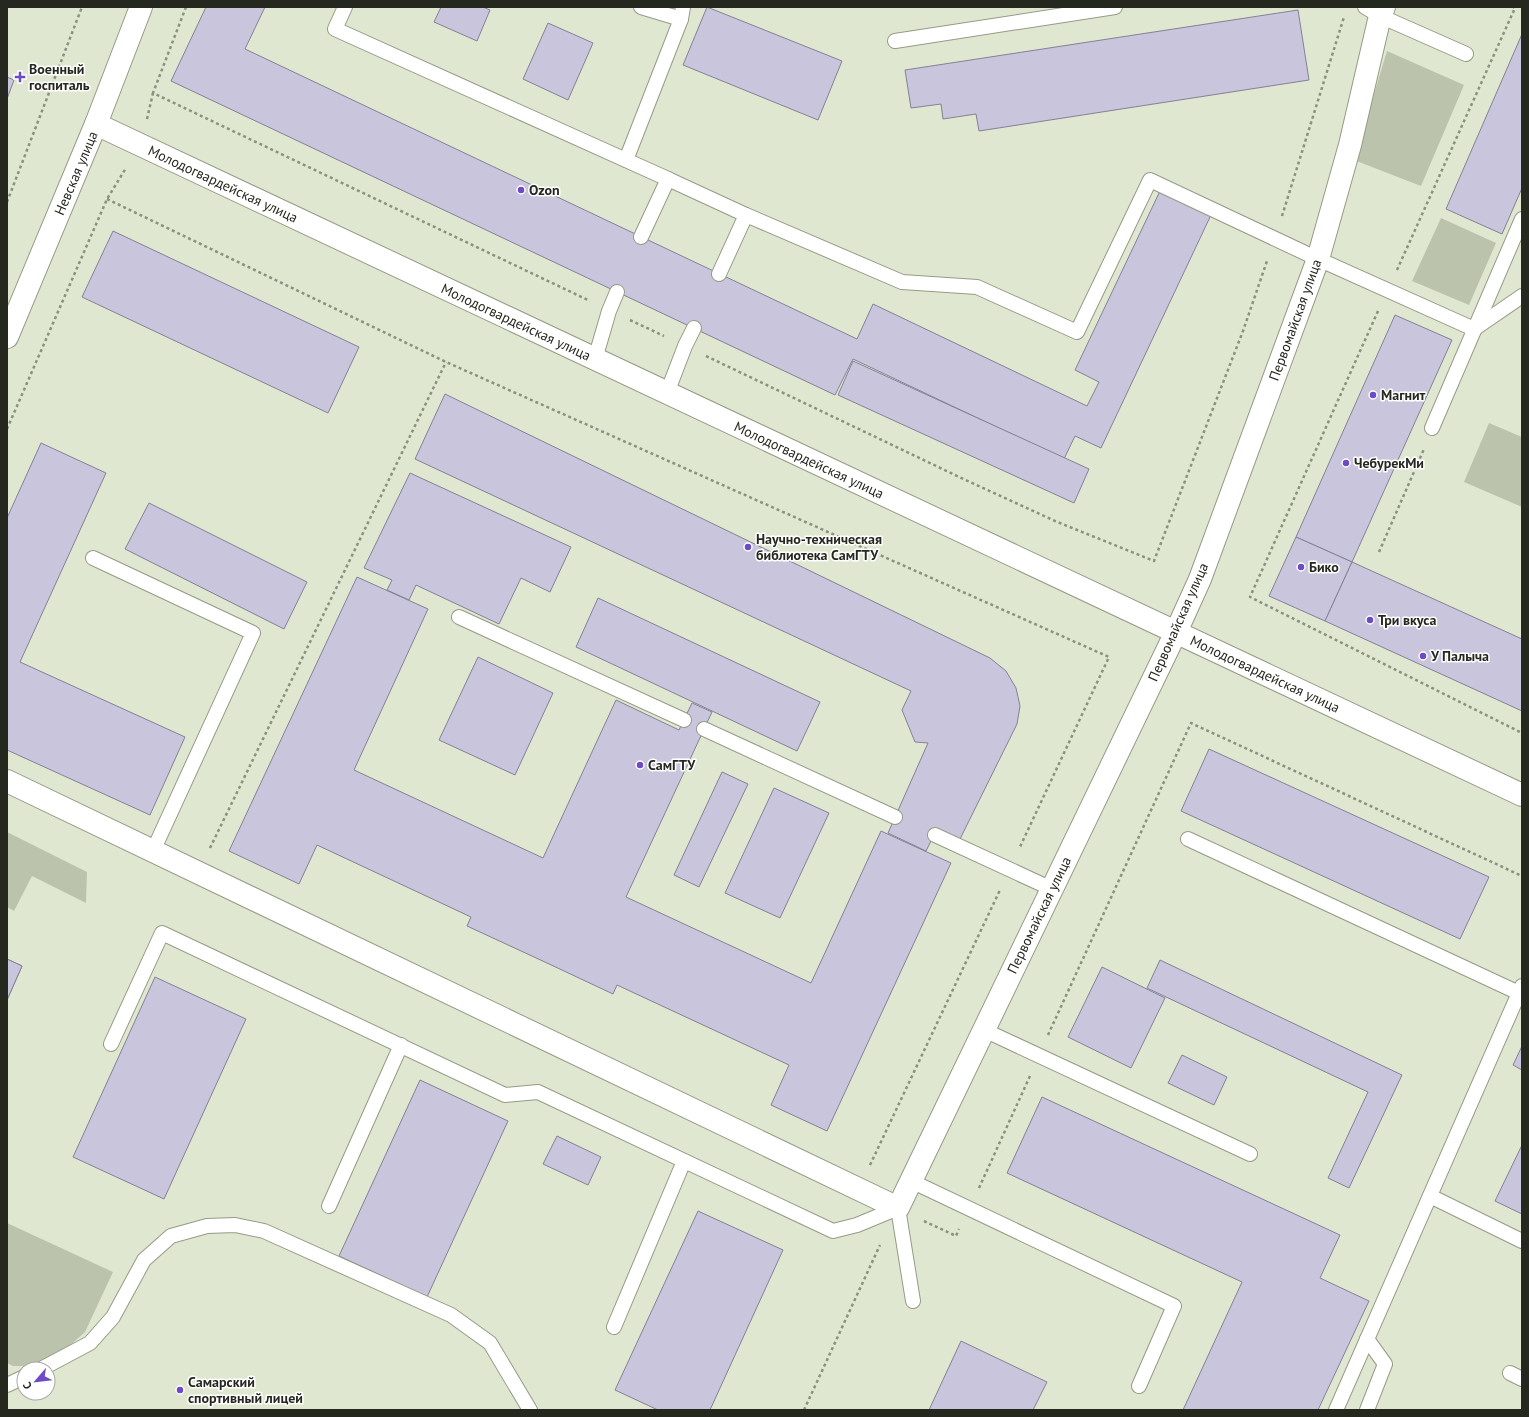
<svg xmlns="http://www.w3.org/2000/svg" width="1529" height="1417" viewBox="0 0 1529 1417" font-family="'PT Sans',sans-serif">
	<style>
		.green { fill: #bcc3ad }
		.building { fill: #c8c5dc; stroke: #838195 }
		.lines { fill: none; stroke-linecap: round; stroke-linejoin: round }
		.lane-casing { stroke: #959b86; stroke-width: 16 }
		.street-casing { stroke: #959b86; stroke-width: 24 }
		.secondary-casing { stroke: #959b86; stroke-width: 24 }
		.path { stroke: #8b9080; stroke-width: 2.5; stroke-dasharray: 3 3; stroke-linecap: butt }
		.lane { stroke: #fff; stroke-width: 14 }
		.street { stroke: #fff; stroke-width: 22 }
		.secondary { stroke: #fff; stroke-width: 22 }
		.poi-dot { fill: #6d4bc4; stroke: #fff; stroke-width: 1.5 }
		.labels { text-anchor: middle; stroke-width: 3; stroke-linejoin: round; paint-order: stroke }
		.poi-label { font-size: 14px; font-weight: bold; fill: #25281f; stroke: #fff; text-anchor: start }
		.street-label { font-size: 14px; fill: #25281f; stroke: #fff }
	</style>
	<rect width="100%" height="100%" fill="#e0e7d1"/>
	<g class="green">
		<path d="M1387,51l77,34 -43,101 -67,-26z"/>
		<path d="M1441,218l55,25 -27,62 -57,-24z"/>
		<path d="M1489,423l33,14v70l-58,-25z"/>
		<path d="M7,832l80,40 -1,31 -54,-27 -18,35 -7,-4z"/>
		<path d="M7,1223l106,49 -28,60 -29,26 -24,8h-19l-6,-3z"/>
	</g>
	<g class="building">
		<path d="M206,7h59l-20,42 612,290 16,-35 214,102 12,-24 -24,-12 85,-179 51,24 -110,233 -26,-12 -11,23 -211,-100 -18,36 -664,-314z"/>
		<path d="M441,7h42l7,3 -13,31 -43,-19z"/>
		<path d="M707,7l135,54 -24,59 -135,-55z"/>
		<path d="M1298,10l11,70 -330,51 -3,-17 -33,5 -2,-15 -30,4 -6,-38z"/>
		<path d="M548,23l45,20 -25,57 -45,-21z"/>
		<path d="M1522,34v154l-20,46 -56,-25z"/>
		<path d="M7,77l7,3 -7,19z"/>
		<path d="M113,231l246,116 -31,66 -246,-116z"/>
		<path d="M1395,315l57,25 -100,222 -56,-25z"/>
		<path d="M853,361l236,108 -15,34 -236,-108z"/>
		<path d="M445,394l545,264 16,13 10,17 4,18 -3,18 -57,115 -23,-10 -11,22 -38,-18 40,-90 -13,-1 -13,-32 9,-19 -496,-232z"/>
		<path d="M41,443l65,30 -86,189 165,75 -35,78 -143,-65v-232z"/>
		<path d="M410,473l161,74 -21,45 -29,-14 -22,46 -83,-39 -7,15 -22,-10 5,-10 -28,-12z"/>
		<path d="M149,503l158,79 -23,47 -159,-80z"/>
		<path d="M1296,537l56,25 -27,59 -56,-25z"/>
		<path d="M1352,562l170,77v72l-197,-90z"/>
		<path d="M357,577l71,32 -74,161 189,88 73,-158 63,30 13,-27 20,9 -86,185 185,86 70,-152 70,32 -124,268 -56,-26 18,-40 -172,-80 -4,9 -66,-31 -80,-37 4,-9 -154,-72 -18,39 -70,-33z"/>
		<path d="M598,598l222,104 -23,49 -221,-104z"/>
		<path d="M478,657l75,36 -38,82 -76,-35z"/>
		<path d="M1209,749l280,128 -29,62 -279,-128z"/>
		<path d="M722,772l26,12 -49,103 -25,-12z"/>
		<path d="M774,788l55,25 -49,105 -55,-25z"/>
		<path d="M7,959l15,7 -15,34z"/>
		<path d="M7,959l15,7 -15,34z"/>
		<path d="M1160,960l242,115 -53,113 -21,-10 40,-86 -221,-104z"/>
		<path d="M1102,967l63,31 -34,70 -63,-31z"/>
		<path d="M155,977l91,42 -82,180 -91,-42z"/>
		<path d="M1522,1046v24l-9,-5z"/>
		<path d="M1182,1055l45,22 -13,28 -46,-22z"/>
		<path d="M420,1080l88,41 -81,176 -88,-41z"/>
		<path d="M1042,1097l298,138 -20,43 49,23 -51,109h-135l59,-128 -235,-109z"/>
		<path d="M557,1136l44,21 -13,28 -45,-21z"/>
		<path d="M1522,1145v69l-27,-13z"/>
		<path d="M698,1211l85,39 -73,160h-52l-43,-20z"/>
		<path d="M961,1341l86,41 -14,28h-104z"/>
	</g>
	<g class="lines">
		<defs>
			<g id="lane">
				<path d="M345,7l-10,22 333,150 -27,58"/>
				<path d="M1365,7l15,9 86,38"/>
				<path d="M681,19l2,-12"/>
				<path d="M895,41l220,-34"/>
				<path d="M626,160l55,-141 -40,-12"/>
				<path d="M668,179l78,36"/>
				<path d="M719,274l27,-59 156,67 75,5 100,45 73,-152 168,79 156,70 48,-33"/>
				<path d="M595,359l14,-48 8,-19"/>
				<path d="M667,393l18,-47 9,-18"/>
				<path d="M1432,428l90,-209"/>
				<path d="M93,558l160,75 -100,218"/>
				<path d="M459,617l225,103"/>
				<path d="M704,729l191,88"/>
				<path d="M935,835l117,54"/>
				<path d="M1188,839l331,154"/>
				<path d="M984,1030l266,124"/>
				<path d="M111,1044l51,-111 343,162 33,-3 295,139 24,-6 41,-17 15,93"/>
				<path d="M911,1181l263,125 -35,80"/>
				<path d="M1430,1196l92,45"/>
				<path d="M329,1206l72,-161"/>
				<path d="M614,1327l70,-166"/>
				<path d="M41,1369l49,-26 23,-26 31,-57 27,-24 36,-10 28,-1 29,6 187,84 39,28 40,67"/>
				<path d="M1510,1373l12,6"/>
				<path d="M7,1385l17,-8"/>
				<path d="M1336,1410l186,-424"/>
				<path d="M1367,1410l18,-46 -18,-25"/>
			</g>
			<g id="street">
				<path d="M96,124l1426,671"/>
				<path d="M7,337l89,-213 45,-117"/>
				<path d="M7,781l891,427 278,-576"/>
			</g>
			<path id="secondary" d="M1176,632l24,-53 118,-320 32,-114 30,-129 4,-9"/>
		</defs>
		<use href="#lane" class="lane-casing"/>
		<use href="#street" class="street-casing"/>
		<use href="#secondary" class="secondary-casing"/>
		<g class="path">
			<path d="M186,7l-33,86 437,208"/>
			<path d="M147,119l6,-26"/>
			<path d="M107,199l339,163 663,295 -90,192"/>
			<path d="M7,202l75,-195"/>
			<path d="M1282,216l62,-199"/>
			<path d="M1397,270l118,-262 -2,-1"/>
			<path d="M1378,311l-128,286 272,136"/>
			<path d="M630,320l34,16"/>
			<path d="M706,356l249,119 100,46 99,40 89,-230 24,-70"/>
			<path d="M7,429l100,-230 19,-31"/>
			<path d="M1379,552l45,-103"/>
			<path d="M210,848l236,-486"/>
			<path d="M1048,1035l143,-312 331,153"/>
			<path d="M870,1165l130,-275"/>
			<path d="M979,1188l51,-112"/>
			<path d="M924,1221l32,15 3,-7"/>
			<path d="M804,1410l76,-165"/>
		</g>
		<use href="#lane" class="lane"/>
		<use href="#street" class="street"/>
		<use href="#secondary" class="secondary"/>
	</g>
	<g class="poi-dot">
		<path d="M18 71h4v4h4v4h-4v4h-4v-4h-4v-4h4z"/>
		<circle cx="521" cy="190" r="4"/>
		<circle cx="1373" cy="395" r="4"/>
		<circle cx="1346" cy="463" r="4"/>
		<circle cx="748" cy="547" r="4"/>
		<circle cx="1301" cy="567" r="4"/>
		<circle cx="1370" cy="620" r="4"/>
		<circle cx="1423" cy="656" r="4"/>
		<circle cx="640" cy="765" r="4"/>
		<circle cx="180" cy="1390" r="4"/>
	</g>
	<g class="labels">
		<g class="poi-label">
			<text x="29" y="74">Военный<tspan x="29" dy="16">госпиталь</tspan></text>
			<text x="529" y="195">Ozon</text>
			<text x="1381" y="400">Магнит</text>
			<text x="1354" y="468">ЧебурекМи</text>
			<text x="756" y="544">Научно-техническая<tspan x="756" dy="16">библиотека СамГТУ</tspan></text>
			<text x="1309" y="572">Бико</text>
			<text x="1378" y="625">Три вкуса</text>
			<text x="1431" y="661">У Палыча</text>
			<text x="648" y="770">СамГТУ</text>
			<text x="188" y="1387">Самарский<tspan x="188" dy="16">спортивный лицей</tspan></text>
		</g>
		<g class="street-label">
			<text transform="translate(76 173) rotate(-67)" y="5">Невская улица</text>
			<text transform="translate(223 184) rotate(25)" y="5">Молодогвардейская улица</text>
			<text transform="translate(1295 320) rotate(-70)" y="5">Первомайская улица</text>
			<text transform="translate(516 322) rotate(25)" y="5">Молодогвардейская улица</text>
			<text transform="translate(809 460) rotate(25)" y="5">Молодогвардейская улица</text>
			<text transform="translate(1178 622) rotate(-66)" y="5">Первомайская улица</text>
			<text transform="translate(1265 674) rotate(25)" y="5">Молодогвардейская улица</text>
			<text transform="translate(1039 915) rotate(-64)" y="5">Первомайская улица</text>
		</g>
	</g>
	<rect width="1529" height="1417" fill="none" stroke="#25281f" stroke-width="16"/>
	<g transform="translate(36 1381) rotate(242)"><circle r="19" fill="#ffffff" stroke="#a8a9a5"/>
	<path d="M0-3L7 15L0 10L-7 15Z" fill="#6d4bc4"/>
	<text y="-6" font-size="11" font-weight="bold" text-anchor="middle" fill="#25281f">С</text>
	</g>
</svg>
